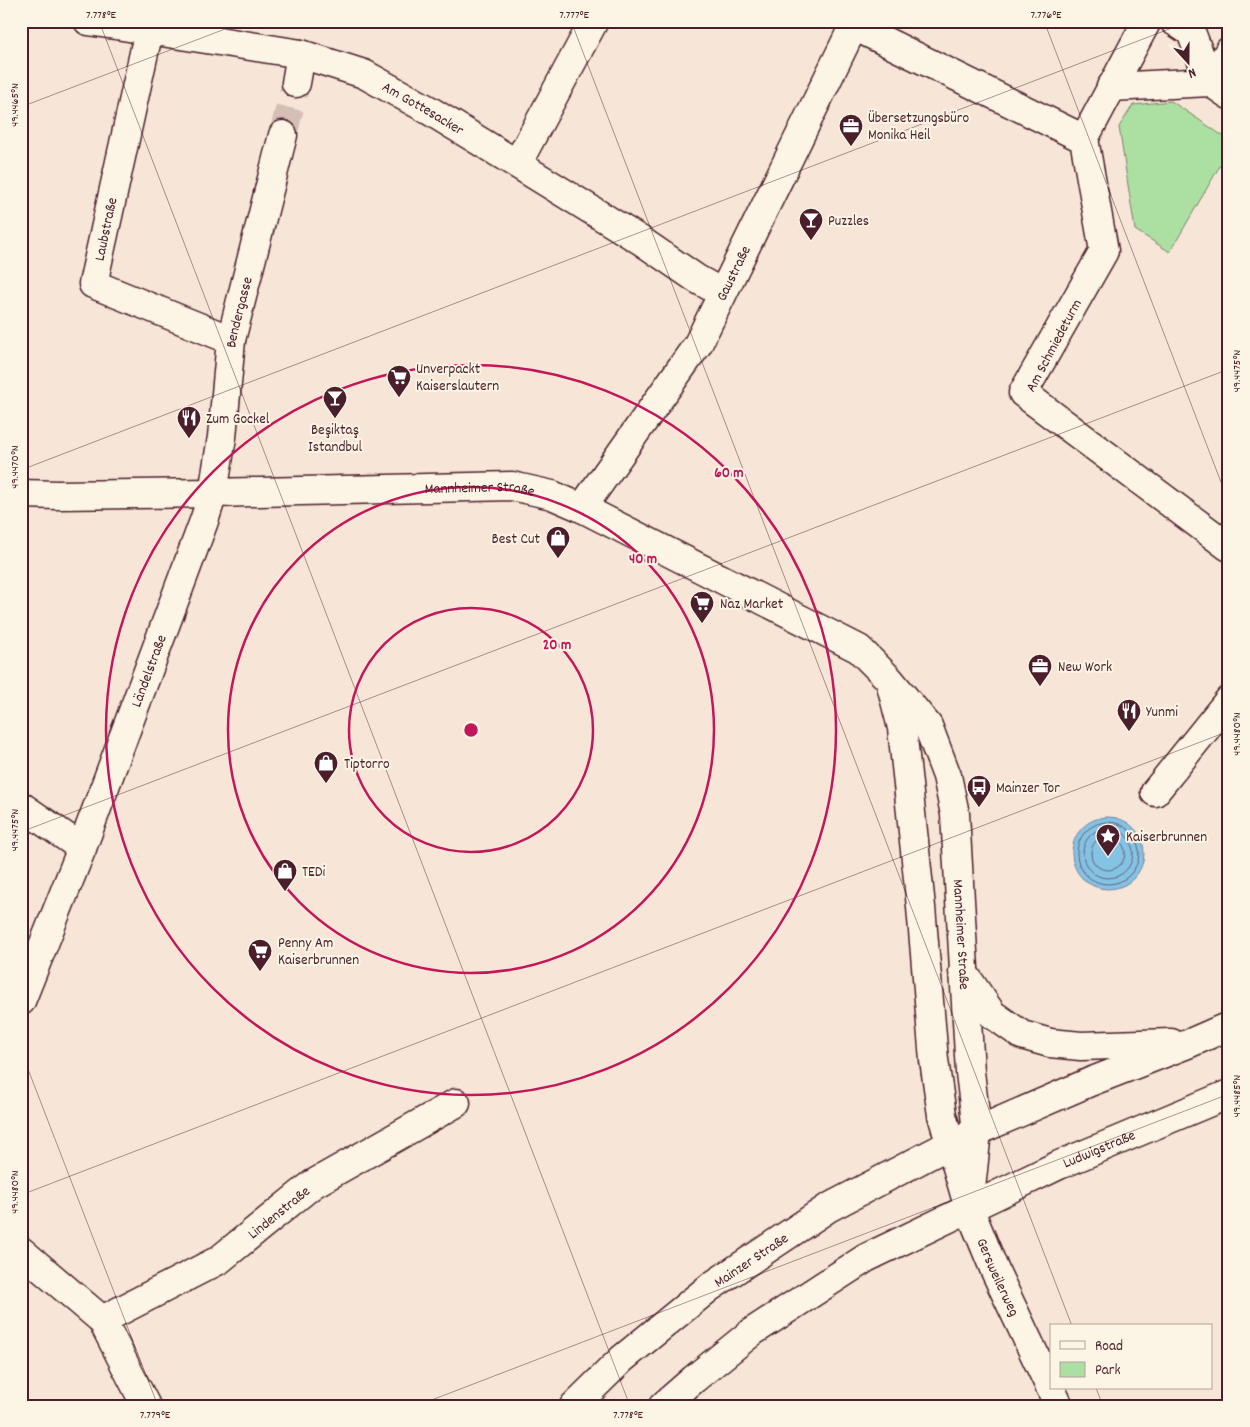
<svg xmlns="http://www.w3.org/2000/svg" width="1250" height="1427" viewBox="0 0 1250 1427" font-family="Dekko,sans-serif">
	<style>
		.green { fill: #ace0a2; stroke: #7b8066 }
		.water { fill: #85c3e5; stroke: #6d819b }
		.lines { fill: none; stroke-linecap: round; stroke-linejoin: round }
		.shore { stroke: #626175; stroke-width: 1 }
		.minor-tunnel { stroke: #d4beb5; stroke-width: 28; stroke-dasharray: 28 14; stroke-linecap: butt }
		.pedestrian-casing { stroke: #4a1f2b; stroke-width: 31 }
		.minor-casing { stroke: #4a1f2b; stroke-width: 31 }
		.tertiary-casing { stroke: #4a1f2b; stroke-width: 31 }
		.secondary-casing { stroke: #4a1f2b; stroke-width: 31 }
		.pedestrian { stroke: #fcf5e5; stroke-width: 28 }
		.minor { stroke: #fcf5e5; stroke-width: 28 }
		.tertiary { stroke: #fcf5e5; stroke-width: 28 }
		.secondary { stroke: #fcf5e5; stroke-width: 28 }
		.ticks { fill: none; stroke: #4a1f2b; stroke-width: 1; stroke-opacity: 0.45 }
		.ring { fill: none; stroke: #c2185b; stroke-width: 2.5 }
		.labels { text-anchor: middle; stroke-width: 4; stroke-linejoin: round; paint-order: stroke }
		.street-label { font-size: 15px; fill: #4a1f2b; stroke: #fcf5e5 }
		.poi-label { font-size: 15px; fill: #4a1f2b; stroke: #fcf5e5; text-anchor: start }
		.centre { fill: #c2185b; stroke: #fcf5e5; stroke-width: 2.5 }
		.ring-label { font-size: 15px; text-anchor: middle; font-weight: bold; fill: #c2185b; stroke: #fcf5e5; stroke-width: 4; stroke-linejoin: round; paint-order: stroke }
		.neatline { fill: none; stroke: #4a1f2b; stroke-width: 2 }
		.ticks-label { font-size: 12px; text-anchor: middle; fill: #4a1f2b }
	</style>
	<rect width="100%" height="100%" fill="#f7e6d7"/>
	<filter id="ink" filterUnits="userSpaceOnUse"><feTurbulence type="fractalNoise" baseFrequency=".02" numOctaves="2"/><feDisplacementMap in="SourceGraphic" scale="10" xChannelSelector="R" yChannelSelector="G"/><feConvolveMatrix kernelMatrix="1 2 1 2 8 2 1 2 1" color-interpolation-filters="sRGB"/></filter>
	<g filter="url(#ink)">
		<path class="green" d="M1171,101l58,39v10l-59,102 -35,-22 -16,-103 14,-22z"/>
		<circle class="water" cx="1108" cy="853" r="36"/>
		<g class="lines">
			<g class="shore">
				<circle cx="1108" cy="853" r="31"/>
				<circle cx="1108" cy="853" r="25"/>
				<circle cx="1108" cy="853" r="17"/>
			</g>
			<path class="minor-tunnel" d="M283,135l13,-52"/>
			<defs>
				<path id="pedestrian" d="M1210,82l19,13"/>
				<g id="minor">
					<path id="s1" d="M88,21l61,9 152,24 63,20 63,35 90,55 123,76 57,39 25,14"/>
					<path d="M1174,21l17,11 19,50"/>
					<path d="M854,26l230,113 20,112 -81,142 206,154"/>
					<path d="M149,30l-56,254 138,56"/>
					<path d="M1210,82l19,-31"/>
					<path d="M296,83l5,-29"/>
					<path d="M1111,87l99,-5"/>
					<path d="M1084,139l63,-118"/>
					<path d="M517,164l77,-143"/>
					<path id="s2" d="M21,494l37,1 155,-2 299,-7 40,9 30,13 277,141 30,30 39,47 19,50 8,38 15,258 7,59 -8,77"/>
					<path id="s3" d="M582,508l116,-164 158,-323"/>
					<path d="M891,685l11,43 19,179 13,153 8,55 23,80"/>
					<path d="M1155,792l74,-92"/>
					<path d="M21,806l61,42"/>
					<path id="s4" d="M21,1001l61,-153 122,-327 9,-28 9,-56 9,-97 52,-205"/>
					<path d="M21,1251l81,69 44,86"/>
					<path id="s5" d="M102,1320l117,-60 94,-76 143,-81"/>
				</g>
				<g id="tertiary">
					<path id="s6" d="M969,1208l26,63 64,135"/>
				</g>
				<g id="secondary">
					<path d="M963,972l29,42 30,21 28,8 31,3 90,-3"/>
					<path id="s7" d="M574,1406l48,-47 88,-72 118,-79 122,-64 27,-13 113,-49 100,-39 39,-17"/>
					<path id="s8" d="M663,1406l31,-27 58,-47 114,-74 193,-93 170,-71"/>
				</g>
			</defs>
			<use href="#pedestrian" class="pedestrian-casing"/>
			<use href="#minor" class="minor-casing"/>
			<use href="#tertiary" class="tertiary-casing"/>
			<use href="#secondary" class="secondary-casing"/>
			<use href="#pedestrian" class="pedestrian"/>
			<use href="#minor" class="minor"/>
			<use href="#tertiary" class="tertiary"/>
			<use href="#secondary" class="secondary"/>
		</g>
	</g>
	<path class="ticks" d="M99,21l531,1385M571,21l501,1305M1044,21l185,482M21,107l225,-86M21,470l1169,-449M21,832l1208,-463M21,1051l137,355M21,1195l1208,-464M1096,1388l7,18M416,1406l813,-312"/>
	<g class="ring">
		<circle cx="471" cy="730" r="122"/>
		<circle cx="471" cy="730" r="243"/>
		<circle cx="471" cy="730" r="365"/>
	</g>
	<defs>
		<symbol id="office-pin" viewBox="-11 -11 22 30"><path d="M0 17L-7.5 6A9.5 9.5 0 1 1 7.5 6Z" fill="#4a1f2b" stroke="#fcf5e5"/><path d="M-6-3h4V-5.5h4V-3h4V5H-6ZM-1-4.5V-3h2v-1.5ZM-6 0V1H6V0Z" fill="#fff"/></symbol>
		<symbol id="bar-pin" viewBox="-11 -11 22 30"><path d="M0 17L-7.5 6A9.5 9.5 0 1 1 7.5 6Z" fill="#4a1f2b" stroke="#fcf5e5"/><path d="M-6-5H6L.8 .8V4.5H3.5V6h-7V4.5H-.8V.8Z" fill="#fff"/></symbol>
		<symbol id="supermarket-pin" viewBox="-11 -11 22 30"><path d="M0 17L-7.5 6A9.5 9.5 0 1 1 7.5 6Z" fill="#4a1f2b" stroke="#fcf5e5"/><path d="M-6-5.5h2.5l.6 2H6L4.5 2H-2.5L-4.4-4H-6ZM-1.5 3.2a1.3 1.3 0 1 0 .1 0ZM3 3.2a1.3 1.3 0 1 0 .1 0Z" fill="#fff"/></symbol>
		<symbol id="restaurant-pin" viewBox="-11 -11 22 30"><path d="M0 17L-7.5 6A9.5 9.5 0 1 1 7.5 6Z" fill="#4a1f2b" stroke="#fcf5e5"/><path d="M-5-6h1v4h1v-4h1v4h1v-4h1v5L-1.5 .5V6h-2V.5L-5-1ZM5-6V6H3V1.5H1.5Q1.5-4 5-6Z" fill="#fff"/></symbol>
		<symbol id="shop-pin" viewBox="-11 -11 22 30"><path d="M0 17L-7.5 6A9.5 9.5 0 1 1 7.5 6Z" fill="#4a1f2b" stroke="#fcf5e5"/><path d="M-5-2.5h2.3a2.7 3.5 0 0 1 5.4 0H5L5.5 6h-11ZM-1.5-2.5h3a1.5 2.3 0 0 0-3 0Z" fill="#fff"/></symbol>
		<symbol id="bus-pin" viewBox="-11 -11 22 30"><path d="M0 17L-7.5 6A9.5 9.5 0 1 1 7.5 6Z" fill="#4a1f2b" stroke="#fcf5e5"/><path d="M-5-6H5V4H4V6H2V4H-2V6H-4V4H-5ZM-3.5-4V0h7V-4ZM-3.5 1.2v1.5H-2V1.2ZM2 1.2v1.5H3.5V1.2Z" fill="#fff"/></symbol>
		<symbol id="sight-pin" viewBox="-11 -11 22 30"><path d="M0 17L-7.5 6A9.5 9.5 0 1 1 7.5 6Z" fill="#4a1f2b" stroke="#fcf5e5"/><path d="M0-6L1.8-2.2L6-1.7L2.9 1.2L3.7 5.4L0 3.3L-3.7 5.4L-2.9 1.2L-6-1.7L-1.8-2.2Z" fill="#fff"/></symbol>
	</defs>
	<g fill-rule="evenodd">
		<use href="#office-pin" x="837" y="112" width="28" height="38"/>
		<use href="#bar-pin" x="797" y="206" width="28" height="38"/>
		<use href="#supermarket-pin" x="385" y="363" width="28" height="38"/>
		<use href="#bar-pin" x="321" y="384" width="28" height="38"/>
		<use href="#restaurant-pin" x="175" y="404" width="28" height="38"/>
		<use href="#shop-pin" x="544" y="524" width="28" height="38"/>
		<use href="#supermarket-pin" x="688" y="589" width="28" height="38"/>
		<use href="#office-pin" x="1026" y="652" width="28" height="38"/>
		<use href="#restaurant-pin" x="1115" y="697" width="28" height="38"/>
		<use href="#shop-pin" x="312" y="749" width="28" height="38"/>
		<use href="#bus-pin" x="965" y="773" width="28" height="38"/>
		<use href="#sight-pin" x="1094" y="822" width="28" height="38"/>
		<use href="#shop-pin" x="271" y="857" width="28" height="38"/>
		<use href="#supermarket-pin" x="246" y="937" width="28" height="38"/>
	</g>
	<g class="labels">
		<g class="street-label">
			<text dy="5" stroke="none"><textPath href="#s1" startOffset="350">Am Gottesacker</textPath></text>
			<text transform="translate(105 229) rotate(-78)" y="5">Laubstraße</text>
			<text dy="5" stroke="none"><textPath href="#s3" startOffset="280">Gaustraße</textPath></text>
			<text dy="5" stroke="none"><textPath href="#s4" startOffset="726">Bendergasse</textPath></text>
			<text transform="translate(1053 345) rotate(-62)" y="5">Am Schmiedeturm</text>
			<text dy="5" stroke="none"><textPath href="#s2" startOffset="459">Mannheimer Straße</textPath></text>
			<text dy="5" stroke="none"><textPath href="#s4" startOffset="354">Ländelstraße</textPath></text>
			<text dy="5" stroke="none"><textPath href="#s2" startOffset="1192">Mannheimer Straße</textPath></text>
			<text dy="5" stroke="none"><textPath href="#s8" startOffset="509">Ludwigstraße</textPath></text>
			<text dy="5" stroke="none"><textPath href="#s5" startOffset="208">Lindenstraße</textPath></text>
			<text dy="5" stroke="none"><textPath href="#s7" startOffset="230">Mainzer Straße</textPath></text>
			<text dy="5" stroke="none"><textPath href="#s6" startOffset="75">Gersweilerweg</textPath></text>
		</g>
		<g class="poi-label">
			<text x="868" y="122">Übersetzungsbüro<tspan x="868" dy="17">Monika Heil</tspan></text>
			<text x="828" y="225">Puzzles</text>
			<text x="416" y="373">Unverpackt<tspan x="416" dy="17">Kaiserslautern</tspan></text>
			<text x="206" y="423">Zum Gockel</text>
			<text x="335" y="434" text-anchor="middle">Beşiktaş<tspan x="335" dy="17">Istandbul</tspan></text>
			<text x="540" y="543" text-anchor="end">Best Cut</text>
			<text x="720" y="608">Naz Market</text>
			<text x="1058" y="671">New Work</text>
			<text x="1146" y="716">Yunmi</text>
			<text x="344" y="768">Tiptorro</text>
			<text x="996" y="792">Mainzer Tor</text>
			<text x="1126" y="841">Kaiserbrunnen</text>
			<text x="302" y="876">TEDi</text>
			<text x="278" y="947">Penny Am<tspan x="278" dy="17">Kaiserbrunnen</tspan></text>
		</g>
	</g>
	<circle cx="471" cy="730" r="8" class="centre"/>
	<g class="ring-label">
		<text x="729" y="477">60 m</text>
		<text x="643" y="563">40 m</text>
		<text x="557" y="649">20 m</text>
	</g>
	<rect width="1250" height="1427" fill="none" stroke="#fcf5e5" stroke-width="55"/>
	<rect x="1050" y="1324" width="162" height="65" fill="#fcf5e5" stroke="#b59f9b"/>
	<rect x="1060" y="1341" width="25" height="8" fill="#fcf5e5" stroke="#b59f9b"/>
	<text x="1095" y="1350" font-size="15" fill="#4a1f2b">Road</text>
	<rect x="1060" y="1362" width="25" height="15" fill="#ace0a2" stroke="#b59f9b"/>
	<text x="1095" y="1374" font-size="15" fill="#4a1f2b">Park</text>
	<g transform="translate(1188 62) rotate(159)" stroke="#fcf5e5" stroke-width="4" paint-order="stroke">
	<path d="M0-4L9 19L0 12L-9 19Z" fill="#4a1f2b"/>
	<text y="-8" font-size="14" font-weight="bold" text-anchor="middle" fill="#4a1f2b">N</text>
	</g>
	<rect x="28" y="28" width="1194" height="1372" class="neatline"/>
	<g class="ticks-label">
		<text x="101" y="18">7.778°E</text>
		<text x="574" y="18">7.777°E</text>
		<text x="1046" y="18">7.776°E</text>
		<text transform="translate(14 105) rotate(-90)" y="4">49.4465°N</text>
		<text transform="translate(1236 371) rotate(-90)" y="4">49.4475°N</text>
		<text transform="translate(14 467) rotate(-90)" y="4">49.4470°N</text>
		<text transform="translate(1236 734) rotate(-90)" y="4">49.4480°N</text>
		<text transform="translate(14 830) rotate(-90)" y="4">49.4475°N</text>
		<text transform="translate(1236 1096) rotate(-90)" y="4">49.4485°N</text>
		<text transform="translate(14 1192) rotate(-90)" y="4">49.4480°N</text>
		<text x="155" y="1418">7.779°E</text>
		<text x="628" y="1418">7.778°E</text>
	</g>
</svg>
